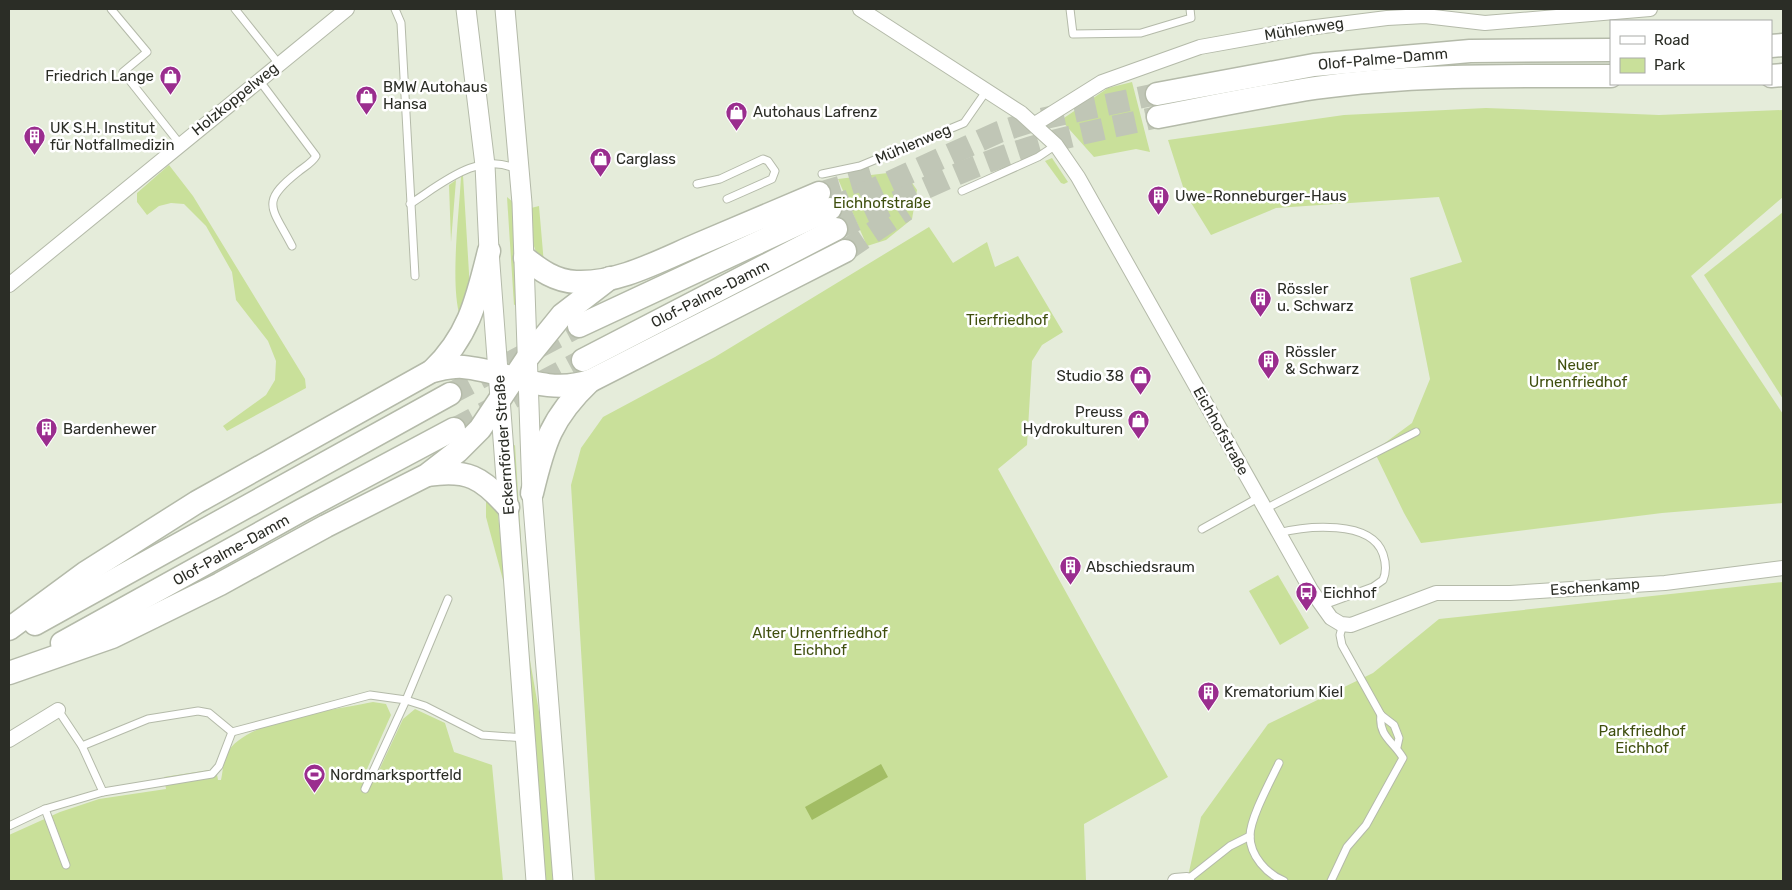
<svg xmlns="http://www.w3.org/2000/svg" width="1792" height="890" viewBox="0 0 1792 890" font-family="Rubik,sans-serif">
	<style>
		.green { fill: #c9e09a }
		.water { fill: #a2bd64 }
		.lines { fill: none; stroke-linecap: round; stroke-linejoin: round }
		.trunk-tunnel { stroke: #c0c6b6; stroke-width: 22; stroke-dasharray: 22 11; stroke-linecap: butt }
		.service-casing { stroke: #b4baa9; stroke-width: 9 }
		.minor-casing { stroke: #b4baa9; stroke-width: 16 }
		.secondary-casing { stroke: #b4baa9; stroke-width: 21 }
		.trunk-casing { stroke: #b4baa9; stroke-width: 25 }
		.service { stroke: #fff; stroke-width: 7 }
		.minor { stroke: #fff; stroke-width: 14 }
		.secondary { stroke: #fff; stroke-width: 19 }
		.trunk { stroke: #fff; stroke-width: 22 }
		.labels { text-anchor: middle; stroke-width: 5; stroke-linejoin: round; paint-order: stroke }
		.street-label { font-size: 15px; fill: #2b2d26; stroke: #fff }
		.poi-label { font-size: 15px; fill: #2b2d26; stroke: #fff; text-anchor: start }
		.park-label { font-size: 15px; fill: #3f4f0e; stroke: #fff }
	</style>
	<rect width="100%" height="100%" fill="#e5ecda"/>
	<g class="green">
		<path d="M1132,82l18,70 -14,-3 -42,8 -33,-37 47,-32z"/>
		<path d="M1486,108l173,7 124,-5v87l-92,79 92,138v89l-121,10 -241,30 -17,-30 -30,-62 38,-28 18,-44 -20,-101 52,-16 -23,-65 -163,11 -65,27 -26,-42 -17,-53 176,-25z"/>
		<path d="M1052,158l16,24 -4,2 -3,-1 -16,-22z"/>
		<path d="M169,165l24,31 112,183 1,9 -79,43 -4,-5 43,-31 9,-15 1,-19 -8,-20 -32,-41 -4,-28 -26,-46 -22,-22 -13,-1 -12,3 -12,9 -10,-13v-9z"/>
		<path d="M904,171l13,19 -5,29 -26,21 -19,6 -29,-67z"/>
		<path d="M463,175l6,98v13l-9,31c-10,-34 -1,-103 1,-140z"/>
		<path d="M456,180l-5,62 -2,-57z"/>
		<path d="M507,197l7,6 5,100 -5,2z"/>
		<path d="M539,206l5,58c-15,-17 -12,-34 -13,-56z"/>
		<path d="M1783,212v187l-79,-124z"/>
		<path d="M929,227l24,36 34,-21 8,25 23,-11 45,76 -21,13 -10,16 -5,84 -29,24 170,308 -84,47 2,57h-491l-24,-396 10,-37 22,-31 112,-60z"/>
		<path d="M515,445l13,204 16,91 9,141h-9l-33,-434z"/>
		<path d="M486,496l9,10 3,9 7,64 -2,1 -17,-63z"/>
		<path d="M1278,575l31,53 -29,17 -31,-54z"/>
		<path d="M1783,582v299h-596l14,-64 67,-93 105,-51 66,-54z"/>
		<path d="M373,702l13,2 5,11 -28,63 10,5 30,-64 12,-10 30,14 9,29 38,13 11,116h-494v-46l51,-23 39,-13 67,-10 -2,-12 52,-8 2,11h3c2,-8 2,-20 6,-27 19,-34 109,-43 146,-51z"/>
	</g>
	<path class="water" d="M881,764l7,13 -76,43 -7,-13z"/>
	<g class="lines">
		<g class="trunk-tunnel">
			<path d="M819,193l54,-16"/>
			<path d="M830,209l169,-77 37,-12 121,-26"/>
			<path d="M836,229c57,-25 113,-54 171,-74 49,-17 101,-27 151,-38"/>
			<path d="M845,251l61,-41"/>
			<path d="M450,394l129,-68"/>
			<path d="M454,429l129,-69"/>
		</g>
		<defs>
			<g id="service">
				<path d="M111,9l36,43 -24,20 57,72"/>
				<path d="M235,9l44,55"/>
				<path d="M395,9l6,14 14,253"/>
				<path d="M1070,9l3,25 68,-1 50,-15 -1,-9"/>
				<path d="M259,80l57,76c-4,7 -12,11 -18,16 -39,31 -26,35 -6,74"/>
				<path d="M822,174l38,-8 104,-43 23,-33"/>
				<path d="M697,184l23,-5 43,-20 5,2 7,10 -3,8 -45,20"/>
				<path d="M962,191l76,-34 18,-12"/>
				<path d="M410,204c30,-19 70,-55 108,-34"/>
				<path d="M1265,509l151,-77"/>
				<path d="M1202,529l56,-31"/>
				<path d="M1278,533c28,-7 93,-14 105,21 3,9 4,17 0,26l-10,7 -52,19"/>
				<path d="M1343,624l-3,11 2,10 39,70 13,10 5,13 -2,9"/>
				<path d="M58,710l24,36 66,-27 50,-8 11,2 23,19 138,-37 36,5 19,6 57,29 43,3"/>
				<path d="M82,746l21,46 109,-18 7,-8 13,-34"/>
				<path d="M1279,763c-8,17 -29,55 -29,73 0,20 17,38 34,45"/>
				<path d="M365,789l41,-89 42,-101"/>
				<path d="M45,809l21,56"/>
				<path d="M9,826l36,-17 58,-17"/>
				<path d="M1187,880l43,-34 20,-10"/>
				<path d="M1331,881l16,-34 19,-22 37,-67c-9,-16 -25,-22 -22,-43"/>
			</g>
			<g id="minor">
				<path d="M860,9l161,104 35,32 22,32 233,413 20,28 10,6 10,1 85,-32h74l155,-10 118,-15"/>
				<path d="M1035,124l67,-42 98,-35 100,-18 87,-11 38,-2 60,7 165,-14"/>
				<path d="M9,285l338,-276"/>
				<path d="M9,740l49,-30"/>
				<path d="M1175,881l12,-1"/>
			</g>
			<g id="secondary">
				<path d="M466,9l19,156 4,86 47,630"/>
				<path d="M505,9l17,194 10,290 31,388"/>
			</g>
			<g id="trunk">
				<path d="M1771,46l12,-1"/>
				<path d="M1771,76l12,-1"/>
				<path d="M1157,94l157,-29 156,-14 141,-1"/>
				<path d="M1158,117c52,-10 105,-21 157,-29 98,-14 197,-12 296,-12"/>
				<path d="M525,258c15,12 30,23 51,24 42,2 85,-22 123,-38 40,-17 80,-34 120,-51"/>
				<path d="M579,326l251,-117"/>
				<path d="M583,360l253,-131"/>
				<path d="M432,371c10,-2 21,-5 31,-4 45,4 82,29 127,14l255,-130"/>
				<path d="M428,475c39,-6 54,2 80,32"/>
				<path d="M532,493c12,-50 19,-75 58,-112"/>
				<path d="M35,624l415,-230"/>
				<path d="M9,629l76,-56 112,-71 235,-131c37,-35 45,-72 57,-120"/>
				<path d="M62,643l240,-133 152,-81"/>
				<path d="M9,673l103,-36 108,-53 106,-58 101,-51 31,-24 22,-22 48,-72 34,-42 48,-37"/>
			</g>
		</defs>
		<use href="#service" class="service-casing"/>
		<use href="#minor" class="minor-casing"/>
		<use href="#secondary" class="secondary-casing"/>
		<use href="#trunk" class="trunk-casing"/>
		<use href="#service" class="service"/>
		<use href="#minor" class="minor"/>
		<use href="#secondary" class="secondary"/>
		<use href="#trunk" class="trunk"/>
	</g>
	<defs>
		<symbol id="shop-pin" viewBox="-11 -11 22 30"><path d="M0 17L-7.5 6A9.5 9.5 0 1 1 7.5 6Z" fill="#9a2d8e" stroke="#fff"/><path d="M-5-2.5h2.3a2.7 3.5 0 0 1 5.4 0H5L5.5 6h-11ZM-1.5-2.5h3a1.5 2.3 0 0 0-3 0Z" fill="#fff"/></symbol>
		<symbol id="building-pin" viewBox="-11 -11 22 30"><path d="M0 17L-7.5 6A9.5 9.5 0 1 1 7.5 6Z" fill="#9a2d8e" stroke="#fff"/><path d="M-4-6H4V6H1V3H-1V6H-4ZM-2.5-4.3h1.7v1.8h-1.7ZM.8-4.3h1.7v1.8H.8ZM-2.5-1h1.7V.8h-1.7ZM.8-1h1.7V.8H.8Z" fill="#fff"/></symbol>
		<symbol id="bus-pin" viewBox="-11 -11 22 30"><path d="M0 17L-7.5 6A9.5 9.5 0 1 1 7.5 6Z" fill="#9a2d8e" stroke="#fff"/><path d="M-5-6H5V4H4V6H2V4H-2V6H-4V4H-5ZM-3.5-4V0h7V-4ZM-3.5 1.2v1.5H-2V1.2ZM2 1.2v1.5H3.5V1.2Z" fill="#fff"/></symbol>
		<symbol id="stadium-pin" viewBox="-11 -11 22 30"><path d="M0 17L-7.5 6A9.5 9.5 0 1 1 7.5 6Z" fill="#9a2d8e" stroke="#fff"/><path d="M0-5a6.5 5 0 1 0 0 10a6.5 5 0 1 0 0-10ZM-3.5-1.8h7v3.6h-7Z" fill="#fff"/></symbol>
	</defs>
	<g fill-rule="evenodd">
		<use href="#shop-pin" x="158" y="64" width="25" height="34"/>
		<use href="#shop-pin" x="354" y="84" width="25" height="34"/>
		<use href="#shop-pin" x="724" y="100" width="25" height="34"/>
		<use href="#building-pin" x="22" y="124" width="25" height="34"/>
		<use href="#shop-pin" x="588" y="146" width="25" height="34"/>
		<use href="#building-pin" x="1146" y="184" width="25" height="34"/>
		<use href="#building-pin" x="1248" y="286" width="25" height="34"/>
		<use href="#building-pin" x="1256" y="348" width="25" height="34"/>
		<use href="#shop-pin" x="1128" y="364" width="25" height="34"/>
		<use href="#shop-pin" x="1126" y="408" width="25" height="34"/>
		<use href="#building-pin" x="34" y="416" width="25" height="34"/>
		<use href="#building-pin" x="1058" y="554" width="25" height="34"/>
		<use href="#bus-pin" x="1294" y="580" width="25" height="34"/>
		<use href="#building-pin" x="1196" y="680" width="25" height="34"/>
		<use href="#stadium-pin" x="302" y="762" width="25" height="34"/>
	</g>
	<g class="labels">
		<g class="street-label">
			<text transform="translate(1304 29) rotate(-9)" y="5">Mühlenweg</text>
			<text transform="translate(1383 59) rotate(-5)" y="5">Olof-Palme-Damm</text>
			<text transform="translate(235 99) rotate(-39)" y="5">Holzkoppelweg</text>
			<text transform="translate(913 144) rotate(-23)" y="5">Mühlenweg</text>
			<text transform="translate(710 294) rotate(-27)" y="5">Olof-Palme-Damm</text>
			<text transform="translate(1221 431) rotate(61)" y="5">Eichhofstraße</text>
			<text transform="translate(504 445) rotate(-94)" y="5">Eckernförder Straße</text>
			<text transform="translate(231 550) rotate(-29)" y="5">Olof-Palme-Damm</text>
			<text transform="translate(1595 587) rotate(-4)" y="5">Eschenkamp</text>
		</g>
		<g class="poi-label">
			<text x="154" y="81" text-anchor="end">Friedrich Lange</text>
			<text x="383" y="92">BMW Autohaus<tspan x="383" dy="17">Hansa</tspan></text>
			<text x="753" y="117">Autohaus Lafrenz</text>
			<text x="50" y="133">UK S.H. Institut<tspan x="50" dy="17">für Notfallmedizin</tspan></text>
			<text x="616" y="164">Carglass</text>
			<text x="1175" y="201">Uwe-Ronneburger-Haus</text>
			<text x="1277" y="294">Rössler<tspan x="1277" dy="17">u. Schwarz</tspan></text>
			<text x="1285" y="357">Rössler<tspan x="1285" dy="17">&amp; Schwarz</tspan></text>
			<text x="1124" y="381" text-anchor="end">Studio 38</text>
			<text x="1123" y="417" text-anchor="end">Preuss<tspan x="1123" dy="17">Hydrokulturen</tspan></text>
			<text x="63" y="434">Bardenhewer</text>
			<text x="1086" y="572">Abschiedsraum</text>
			<text x="1323" y="598">Eichhof</text>
			<text x="1224" y="697">Krematorium Kiel</text>
			<text x="330" y="780">Nordmarksportfeld</text>
		</g>
		<g class="park-label">
			<text x="882" y="208">Eichhofstraße</text>
			<text x="1007" y="325">Tierfriedhof</text>
			<text x="1578" y="370">Neuer<tspan x="1578" dy="17">Urnenfriedhof</tspan></text>
			<text x="820" y="638">Alter Urnenfriedhof<tspan x="820" dy="17">Eichhof</tspan></text>
			<text x="1642" y="736">Parkfriedhof<tspan x="1642" dy="17">Eichhof</tspan></text>
		</g>
	</g>
	<rect width="1792" height="890" fill="none" stroke="#2b2d26" stroke-width="20"/>
	<rect x="1610" y="20" width="162" height="65" fill="#ffffff" stroke="#aaaba8"/>
	<rect x="1620" y="36" width="25" height="8" fill="#ffffff" stroke="#aaaba8"/>
	<text x="1654" y="45" font-size="15" fill="#2b2d26">Road</text>
	<rect x="1620" y="58" width="25" height="15" fill="#c9e09a" stroke="#aaaba8"/>
	<text x="1654" y="70" font-size="15" fill="#2b2d26">Park</text>
</svg>
